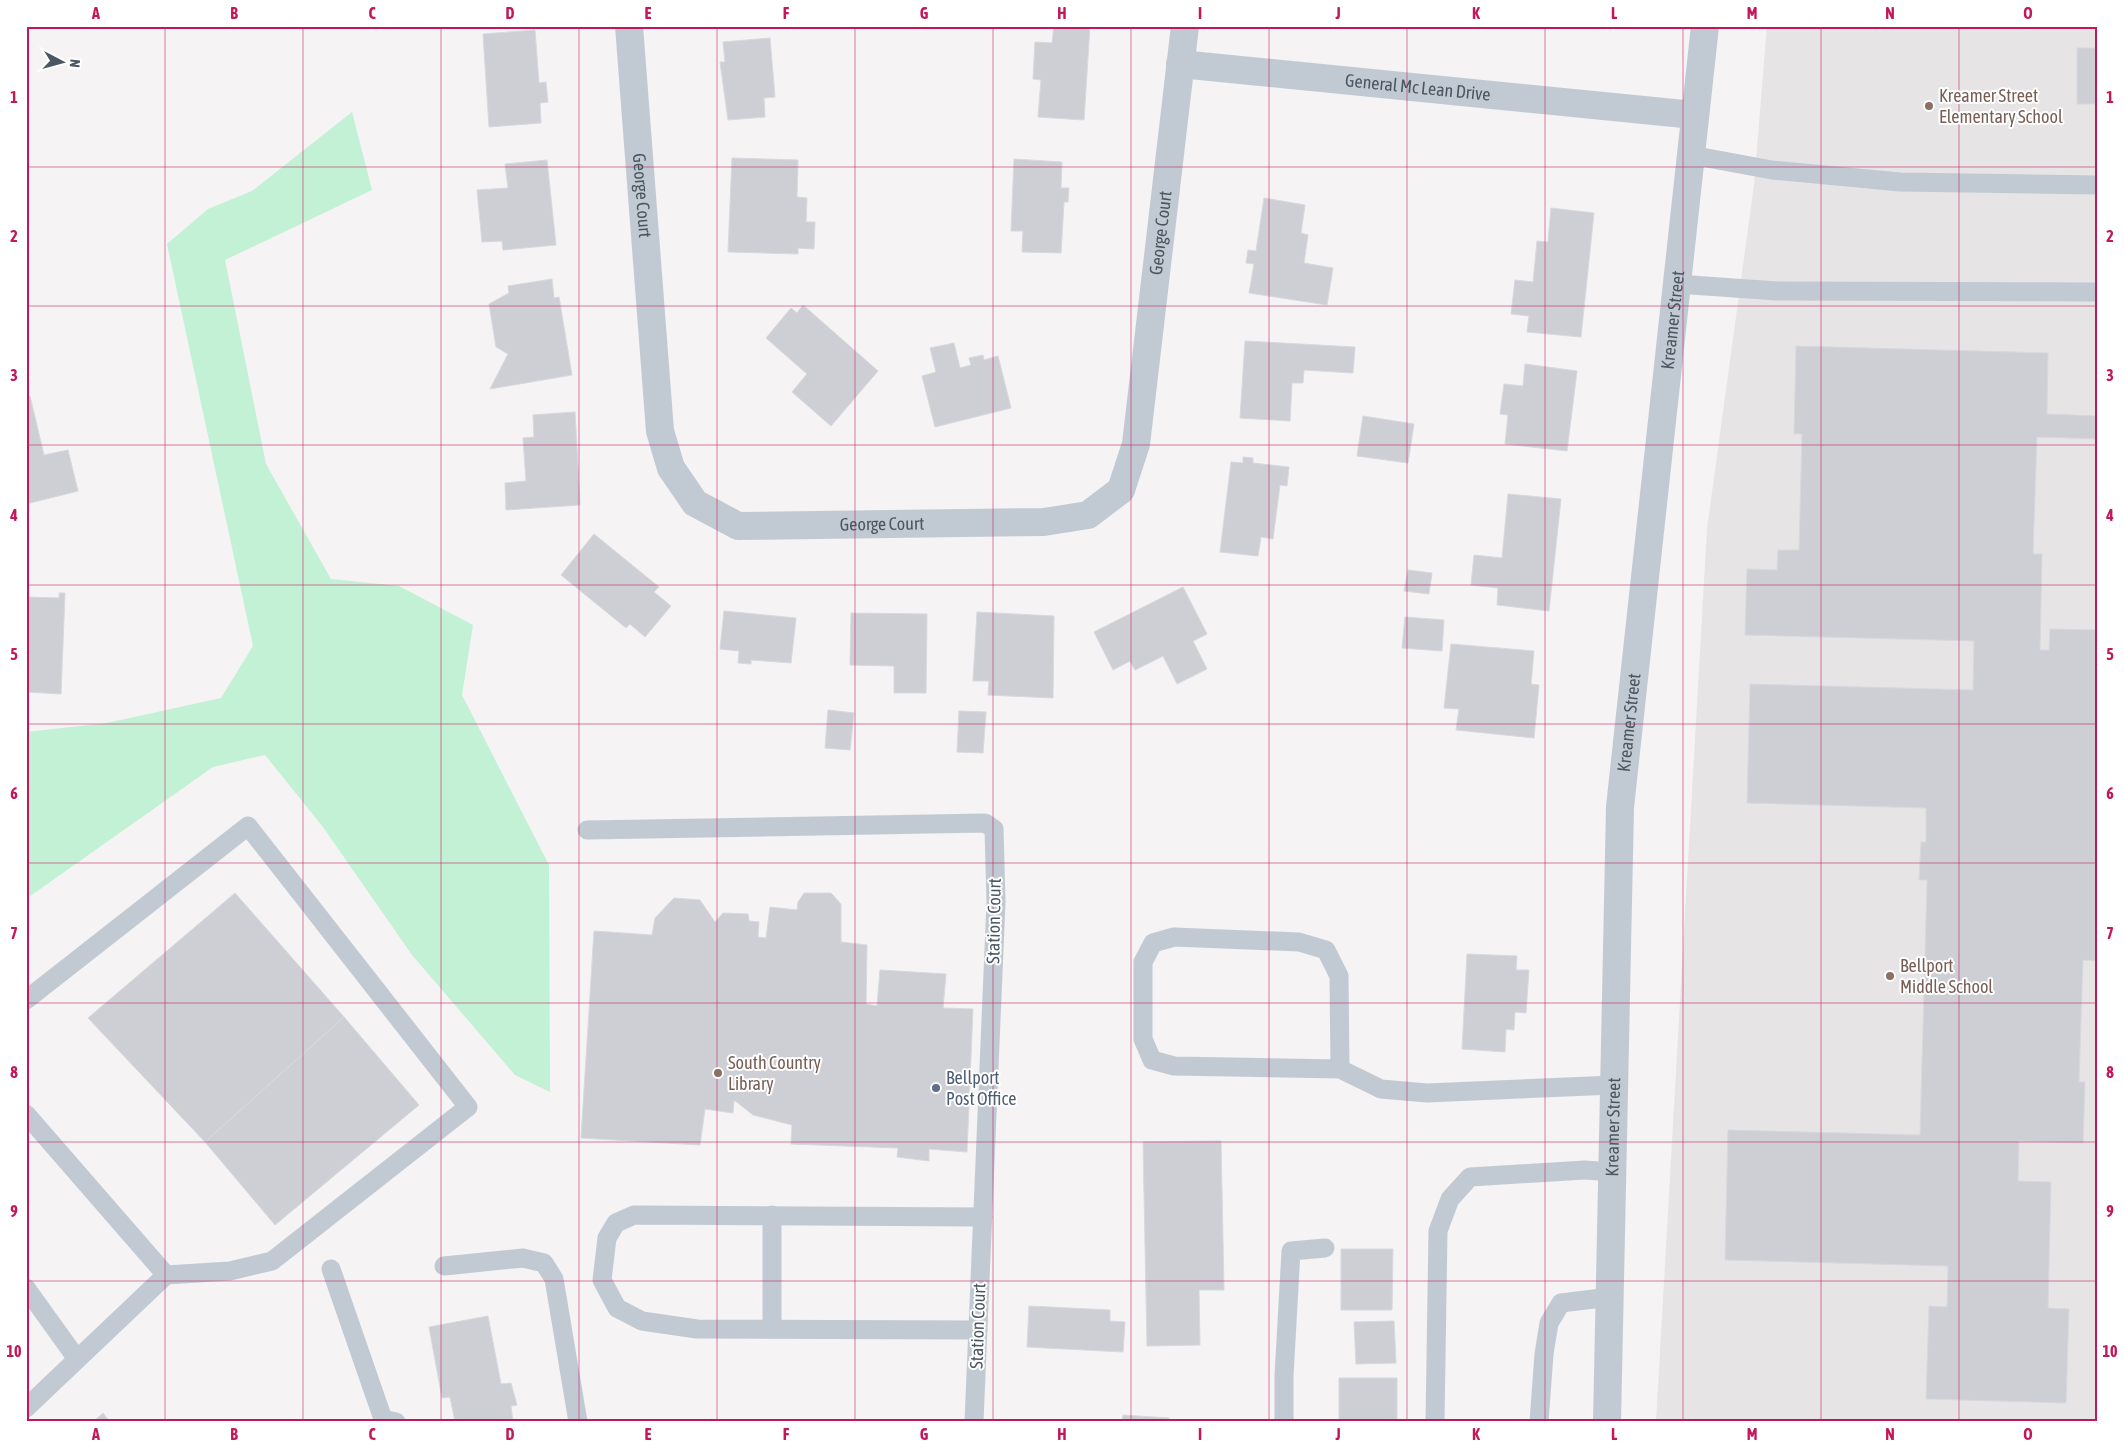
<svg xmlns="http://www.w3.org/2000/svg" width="2124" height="1448" viewBox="0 0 2124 1448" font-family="'Asap Condensed',sans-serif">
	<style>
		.education { fill: #e6e4e5 }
		.green { fill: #c3f1d5 }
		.building { fill: #cdcfd5; stroke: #d7d9de }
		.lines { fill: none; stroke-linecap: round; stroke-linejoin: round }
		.lane { stroke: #c1cad2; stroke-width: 19 }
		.street { stroke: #c1cad2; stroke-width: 28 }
		.grid { fill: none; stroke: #c2185b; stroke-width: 1; stroke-opacity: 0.55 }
		.education-dot { fill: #8d6e63; stroke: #fff; stroke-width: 2 }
		.service-dot { fill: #5c6f8a; stroke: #fff; stroke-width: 2 }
		.labels { text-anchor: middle; stroke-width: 4; stroke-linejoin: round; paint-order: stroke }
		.street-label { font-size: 18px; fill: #4a5661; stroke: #fff }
		.education-label { font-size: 18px; fill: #785e54; stroke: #fff; text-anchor: start }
		.service-label { font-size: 18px; fill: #4e5e75; stroke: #fff; text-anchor: start }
		.neatline { fill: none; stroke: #c2185b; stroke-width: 2 }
		.grid-label { font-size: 16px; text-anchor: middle; font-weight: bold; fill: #c2185b }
	</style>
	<rect width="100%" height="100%" fill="#f5f3f3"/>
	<path class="education" d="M1767,26h331v1396h-442l51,-893 47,-344z"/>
	<path class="green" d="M352,112l20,78 -147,70 41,204 65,115 68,7 74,39 -11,70 87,170 1,227 -35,-17 -103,-120 -89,-128 -58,-72 -52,12 -187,132v-167l81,-9 114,-25 32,-52 -86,-402 41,-35 44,-18z"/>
	<g class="building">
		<path d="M1054,26h36l-6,94 -46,-3 3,-37 -8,-1 2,-37 17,1z"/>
		<rect x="2076" y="26" width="22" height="2"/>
		<path d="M535,30l4,53 7,-1 2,20 -8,1 1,20 -52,4 -6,-93z"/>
		<path d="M770,38l5,59 -11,1 1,19 -37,3 -8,-58h5l-2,-20z"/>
		<rect x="2077" y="48" width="21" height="56"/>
		<path d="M732,158l66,2 -1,37 10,1 -1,24h9l-1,27 -16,-1v6l-70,-2z"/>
		<path d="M1014,159l48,3 -1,26h8l-1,14h-4l-3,51 -39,-1 1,-21h-12z"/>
		<path d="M547,160l9,85 -53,5 -1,-9 -20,1 -5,-52 31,-2 -3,-24z"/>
		<path d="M1264,198l41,7 -4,28 7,2 -4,28 29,5 -6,37 -78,-12 5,-29 -8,-1 2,-13 8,1z"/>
		<path d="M1551,208l43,5 -13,124 -54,-5 2,-16 -18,-2 4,-34 18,2 4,-41 11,1z"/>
		<path d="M552,279l2,19 5,-1 13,78 -82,14 18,-35 -12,-7 -7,-43 20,-11 -1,-7z"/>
		<path d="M803,305l75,66 -47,55 -39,-34 15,-18 -41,-36 25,-30 6,5z"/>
		<path d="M1245,341l110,6 -2,26 -49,-3 -1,13h-11l-2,38 -50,-3z"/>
		<path d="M954,343l6,25 11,-3 -2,-7 14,-3 1,5 14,-4 13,52 -76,19 -13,-51 14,-4 -6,-24z"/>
		<path d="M1796,346l252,7 -1,61 51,2v23l-61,-2 -4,117h9l-2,96h9l1,-21 48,1v331l-15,-1 -4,122h6l-2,61 -64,-2 -1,40 33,1 -3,126 21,1 -3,94 -140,-4 3,-93 18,1 1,-41 -223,-6 3,-130 192,5 7,-255h-8l2,-38h5v-34l-179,-5 3,-119 223,6 1,-49 -229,-6 2,-66 30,1 1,-20h21l3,-116h-8z"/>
		<path d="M1525,364l52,7 -10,80 -62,-7 3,-29 -8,-1 4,-30 19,2z"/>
		<path d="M30,396l14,59 24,-5 10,41 -52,13v-107z"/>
		<path d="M575,412l5,93 -74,5 -1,-27 21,-2 -3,-43 11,-1 -1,-22z"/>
		<path d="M1363,416l51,8 -6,39 -51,-7z"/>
		<path d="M1243,457l10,1v5l36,4 -2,19 -7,-1 -7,54 -12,-2 -3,19 -38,-4 11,-90 12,1z"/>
		<path d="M1508,494l53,5 -12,112 -52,-6 1,-17 -27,-3 3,-30 28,3z"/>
		<path d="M594,534l65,53 -5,5 17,14 -26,31 -15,-13 -4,4 -65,-53z"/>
		<path d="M1408,570l24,3 -3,21 -25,-3z"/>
		<path d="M1183,587l24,47 -14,7 14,28 -30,15 -14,-28 -28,14 -5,-9 -17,9 -19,-38z"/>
		<path d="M59,593h6l-4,101 -35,-2v-95l33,1z"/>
		<path d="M724,611l72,7 -5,45 -40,-3v4l-13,-1 1,-12 -19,-2z"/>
		<path d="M977,612l77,4 -1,82 -65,-3 1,-14h-16z"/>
		<path d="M851,613l76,1 -1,79h-32v-27l-44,-1z"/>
		<path d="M1405,617l39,3 -2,31 -40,-3z"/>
		<path d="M1451,644l83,7 -3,33 8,1 -5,53 -78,-8 3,-21 -15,-1z"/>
		<path d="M828,710l26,3 -4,37 -25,-2z"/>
		<path d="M959,711l27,1 -3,41 -26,-1z"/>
		<path d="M235,893l109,124 -139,125 -117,-124z"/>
		<path d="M804,893h27l10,11v38l26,3 -1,59 11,2 3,-36 66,4 -3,34 30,1 -6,143 -38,-3v12l-32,-4 1,-9 -107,-4 1,-19 -39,-10 -19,-15 -1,13 -28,-4 -5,36 -119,-7 13,-207 58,4 3,-17 19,-20 26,2 15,22 8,-9 25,1 1,7 10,1 -1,15 8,1 4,-31 27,3 1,-8z"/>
		<path d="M1467,954l50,2 -1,14h13l-3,43 -11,-1 -1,18 -8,-1 -1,23 -43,-3z"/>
		<path d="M344,1017l75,88 -144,120 -70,-83z"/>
		<path d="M1221,1141l3,149h-25l1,55 -53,1 -4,-204z"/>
		<path d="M1341,1249h52l-1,61h-51z"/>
		<path d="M1029,1306l81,4v11l15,1 -2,30 -96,-5z"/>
		<path d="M488,1316l13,68 10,-1 6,22 -6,1 2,16h-58l-5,-25 -8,1 -13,-71z"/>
		<path d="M1394,1321l2,42 -40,1 -2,-42z"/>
		<path d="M1339,1378h58v44h-61l3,-1z"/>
		<path d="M103,1413l7,9h-17z"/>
		<path d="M1123,1415l46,3 -1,4h-46z"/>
	</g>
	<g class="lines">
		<g class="lane">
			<path d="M1691,155l81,15 128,12 198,3"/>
			<path d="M1677,284l100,7 321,1"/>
			<path d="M587,830l398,-7 9,6 2,73 -22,520"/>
			<path d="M26,1000l222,-174 220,281 -196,154 -42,10 -64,4"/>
			<path d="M1340,1069l-1,-93 -13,-26 -27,-8 -125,-5 -21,6 -10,19v77l9,21 22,6 166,3 41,20 46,4 187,-8"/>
			<path d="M26,1114l140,161 -140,133"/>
			<path d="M772,1215v114"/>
			<path d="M444,1266l79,-8 21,5 10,16 24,143"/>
			<path d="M331,1269l52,150 13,3"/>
			<path d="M26,1288l51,71"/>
			<path d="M978,1330l-281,-1 -55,-8 -25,-13 -15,-28 5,-42 9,-15 18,-8 349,2"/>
			<path d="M1284,1422v-46l7,-125 34,-3"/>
			<path d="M1435,1422l3,-191 12,-32 20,-22 115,-7 27,2"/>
			<path d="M1539,1422l5,-68 5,-31 12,-20 49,-6"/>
		</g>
		<g class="street">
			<path id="s1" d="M629,26l31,405 11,37 24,35 43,23 306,-4 44,-7 33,-25 15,-46 49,-418"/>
			<path id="s2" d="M1180,64l514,51"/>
			<path id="s3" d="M1607,1422l13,-615 85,-781"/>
		</g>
	</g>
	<path class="grid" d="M165,26v1396M303,26v1396M441,26v1396M579,26v1396M717,26v1396M855,26v1396M993,26v1396M1131,26v1396M1269,26v1396M1407,26v1396M1545,26v1396M1683,26v1396M1821,26v1396M1959,26v1396M26,167h2072M26,306h2072M26,445h2072M26,585h2072M26,724h2072M26,863h2072M26,1003h2072M26,1142h2072M26,1281h2072"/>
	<g class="education-dot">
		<circle cx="1929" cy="106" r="5"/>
		<circle cx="1890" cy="976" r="5"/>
		<circle cx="718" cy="1073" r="5"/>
	</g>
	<circle class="service-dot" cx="936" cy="1088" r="5"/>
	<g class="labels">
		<g class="street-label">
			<text dy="6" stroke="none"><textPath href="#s2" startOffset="239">General Mc Lean Drive</textPath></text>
			<text dy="6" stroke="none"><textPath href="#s1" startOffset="170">George Court</textPath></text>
			<text dy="6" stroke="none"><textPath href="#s1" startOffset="1189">George Court</textPath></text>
			<text dy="6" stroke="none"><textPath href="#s3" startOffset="1105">Kreamer Street</textPath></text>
			<text dy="6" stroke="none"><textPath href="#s1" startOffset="680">George Court</textPath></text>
			<text dy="6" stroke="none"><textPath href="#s3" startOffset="700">Kreamer Street</textPath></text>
			<text transform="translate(994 921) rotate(-89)" y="6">Station Court</text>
			<text dy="6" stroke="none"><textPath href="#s3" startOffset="295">Kreamer Street</textPath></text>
			<text transform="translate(978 1326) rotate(-88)" y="6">Station Court</text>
		</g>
		<g class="education-label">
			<text x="1939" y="102">Kreamer Street<tspan x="1939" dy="21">Elementary School</tspan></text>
			<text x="1900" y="972">Bellport<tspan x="1900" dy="21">Middle School</tspan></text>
			<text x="728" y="1069">South Country<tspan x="728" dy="21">Library</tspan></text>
		</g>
		<g class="service-label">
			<text x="946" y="1084">Bellport<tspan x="946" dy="21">Post Office</tspan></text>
		</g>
	</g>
	<rect width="2124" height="1448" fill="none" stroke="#ffffff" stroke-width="55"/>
	<g transform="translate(62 62) rotate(96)" stroke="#ffffff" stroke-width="4" paint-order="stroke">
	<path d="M0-4L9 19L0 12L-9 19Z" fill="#4a5661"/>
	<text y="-8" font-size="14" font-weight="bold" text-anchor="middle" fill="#4a5661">N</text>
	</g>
	<rect x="28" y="28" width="2068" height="1392" class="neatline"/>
	<g class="grid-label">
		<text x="96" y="19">A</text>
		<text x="234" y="19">B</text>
		<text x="372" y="19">C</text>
		<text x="510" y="19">D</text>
		<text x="648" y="19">E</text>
		<text x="786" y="19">F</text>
		<text x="924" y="19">G</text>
		<text x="1062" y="19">H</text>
		<text x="1200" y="19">I</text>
		<text x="1338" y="19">J</text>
		<text x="1476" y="19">K</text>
		<text x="1614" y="19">L</text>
		<text x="1752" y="19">M</text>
		<text x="1890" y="19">N</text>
		<text x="2028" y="19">O</text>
		<text x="14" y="103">1</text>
		<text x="2110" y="103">1</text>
		<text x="14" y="242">2</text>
		<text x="2110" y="242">2</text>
		<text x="14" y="381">3</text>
		<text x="2110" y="381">3</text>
		<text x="14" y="521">4</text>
		<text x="2110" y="521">4</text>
		<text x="14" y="660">5</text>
		<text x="2110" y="660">5</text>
		<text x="14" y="799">6</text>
		<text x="2110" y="799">6</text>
		<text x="14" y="939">7</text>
		<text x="2110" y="939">7</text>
		<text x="14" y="1078">8</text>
		<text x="2110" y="1078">8</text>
		<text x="14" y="1217">9</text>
		<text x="2110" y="1217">9</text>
		<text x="14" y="1357">10</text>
		<text x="2110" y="1357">10</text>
		<text x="96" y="1440">A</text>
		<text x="234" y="1440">B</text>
		<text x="372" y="1440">C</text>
		<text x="510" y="1440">D</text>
		<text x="648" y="1440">E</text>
		<text x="786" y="1440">F</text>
		<text x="924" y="1440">G</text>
		<text x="1062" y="1440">H</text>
		<text x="1200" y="1440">I</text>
		<text x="1338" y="1440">J</text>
		<text x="1476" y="1440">K</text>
		<text x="1614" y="1440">L</text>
		<text x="1752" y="1440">M</text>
		<text x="1890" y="1440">N</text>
		<text x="2028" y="1440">O</text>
	</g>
</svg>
